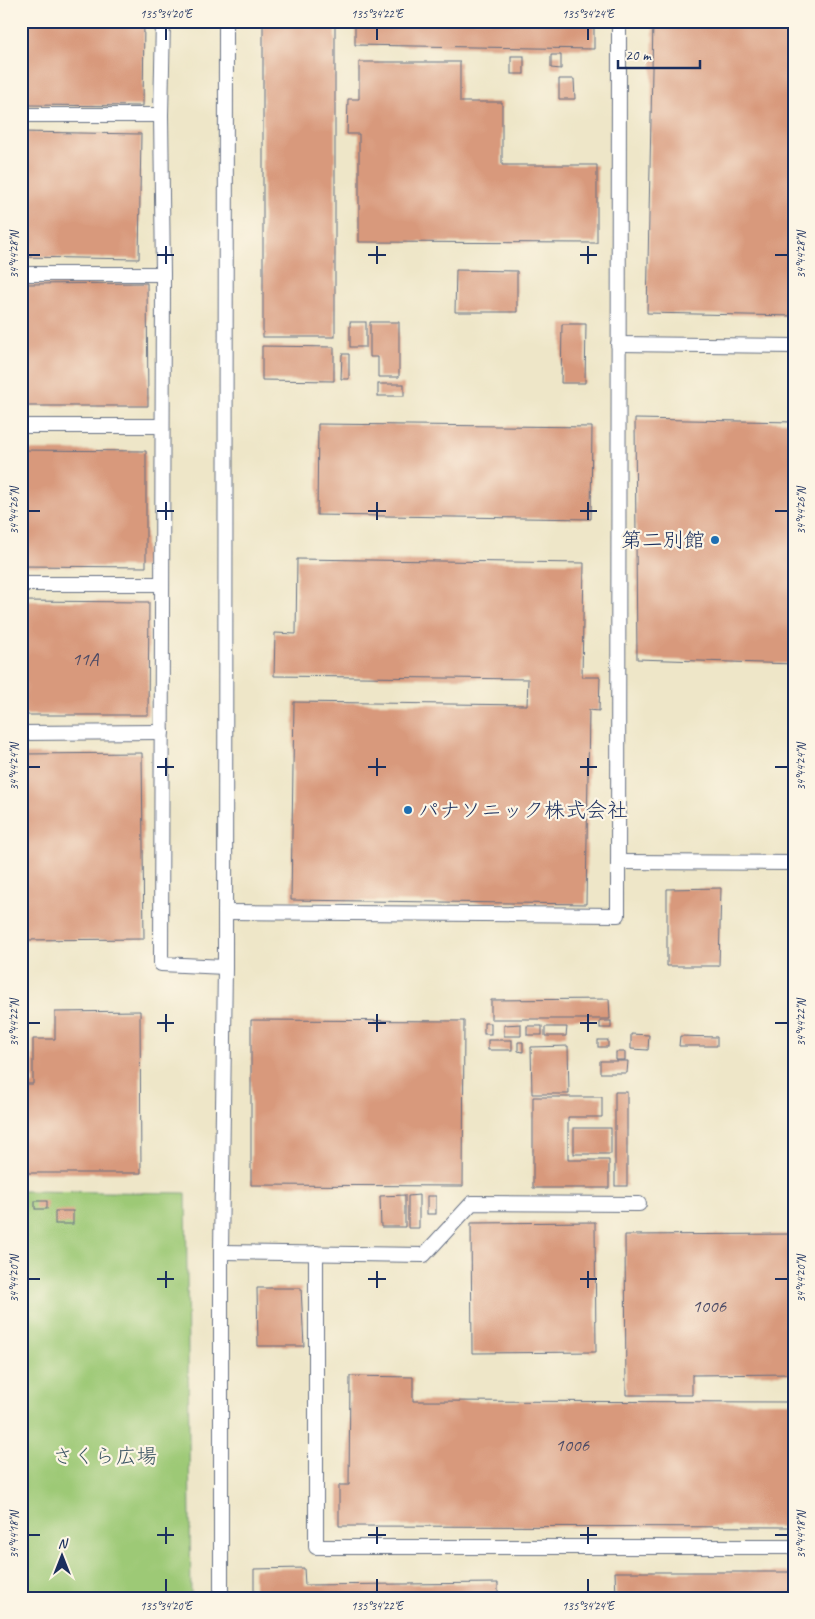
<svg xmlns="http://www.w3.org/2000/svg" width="815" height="1619" viewBox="0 0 815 1619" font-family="Caveat,'Klee One',sans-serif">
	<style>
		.green { fill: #9dc976; stroke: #5c7c6a }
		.building { fill: #d8997c }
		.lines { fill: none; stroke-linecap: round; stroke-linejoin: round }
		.service-casing { stroke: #656f83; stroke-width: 16 }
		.service { stroke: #fff; stroke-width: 14 }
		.ticks { fill: none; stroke: #1b2f5e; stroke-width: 2 }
		.poi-dot { fill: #1f6fb2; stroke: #fcf5e5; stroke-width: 2 }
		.labels { text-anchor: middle; stroke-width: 4.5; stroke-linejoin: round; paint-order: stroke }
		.number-label { font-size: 19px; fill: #4a4a66 }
		.poi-label { font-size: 21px; fill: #1b2f5e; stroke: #fcf5e5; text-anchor: end }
		.park-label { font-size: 21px; fill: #3c5664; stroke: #fcf5e5 }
		.neatline { fill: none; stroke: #1b2f5e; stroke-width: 2 }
		.ticks-label { font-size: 12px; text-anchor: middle; fill: #1b2f5e }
	</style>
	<rect width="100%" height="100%" fill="#fcf5e5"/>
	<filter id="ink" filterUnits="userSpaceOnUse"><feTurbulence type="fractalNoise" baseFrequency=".02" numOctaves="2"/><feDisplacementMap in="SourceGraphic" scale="10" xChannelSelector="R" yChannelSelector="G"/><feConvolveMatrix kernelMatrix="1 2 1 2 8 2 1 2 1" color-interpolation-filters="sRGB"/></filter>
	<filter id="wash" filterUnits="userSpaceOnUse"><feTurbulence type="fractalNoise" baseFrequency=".0096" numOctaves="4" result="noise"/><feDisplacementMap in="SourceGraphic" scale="20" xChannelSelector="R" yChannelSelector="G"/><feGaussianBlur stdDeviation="1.12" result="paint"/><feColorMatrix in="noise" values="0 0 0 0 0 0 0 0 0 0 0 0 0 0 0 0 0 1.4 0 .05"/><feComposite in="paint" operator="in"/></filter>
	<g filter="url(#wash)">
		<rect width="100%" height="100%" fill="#eee6c8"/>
		<path class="green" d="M21,1191l165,2 5,405h-170z"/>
		<g id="blocks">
			<g class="building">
				<path d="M21,21h123l-1,85 -122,-1z"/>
				<rect x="263" y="21" width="72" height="316"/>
				<path d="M355,21h239v28l-239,-4z"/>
				<path d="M653,21h141v295l-147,-3z"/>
				<path d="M551,55h10v14l-10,-1z"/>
				<rect x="511" y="56" width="13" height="18"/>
				<path d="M359,62h101v40h42v63h95v78l-238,-1v-108h-12l1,-35h11z"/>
				<path d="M559,79h15l1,20h-16z"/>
				<path d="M21,132l120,2 -2,125 -118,-2z"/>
				<path d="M456,270l61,1v41h-62z"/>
				<path d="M147,283l1,123h-127v-122z"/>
				<rect x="350" y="322" width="16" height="25"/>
				<path d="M370,322h29v55h-21v-20h-8z"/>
				<path d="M562,324h24l-1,59h-24z"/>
				<path d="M262,346l72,1v34l-72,-1z"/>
				<path d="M342,354h7v25h-8z"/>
				<rect x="378" y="384" width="26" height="12"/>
				<path d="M635,419l159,3v242l-157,-5z"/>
				<path d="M318,424l274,3 -1,92 -274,-4z"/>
				<path d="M21,450l125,1v116l-125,-1z"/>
				<path d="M297,559l287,4 -2,114h18l-1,34 -10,-1 -3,194 -295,-4 3,-198 233,3 1,-26 -254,-3 1,-43 21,1z"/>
				<path d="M21,601l128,1 -1,113h-127z"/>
				<path d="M142,753l2,186 -123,1v-186z"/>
				<path d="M721,888l-2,78h-52v-77z"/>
				<path d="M609,999l1,20h-119v-19z"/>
				<path d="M140,1011l1,162h-120v-89h12v-45h22v-27z"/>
				<path d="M251,1020l213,1 -1,165 -212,-1z"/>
				<rect x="600" y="1021" width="11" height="7"/>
				<rect x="484" y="1023" width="7" height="11"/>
				<path d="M521,1024v12h-17v-11z"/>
				<rect x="527" y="1026" width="15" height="9"/>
				<path d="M545,1027h22l-1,9h-21z"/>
				<path d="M631,1034l18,1 -1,15 -17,-1z"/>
				<path d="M680,1036l37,1v9h-38z"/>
				<rect x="488" y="1040" width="24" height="10"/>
				<rect x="598" y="1040" width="10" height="7"/>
				<path d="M518,1042h5v10l-5,-1z"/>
				<path d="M568,1046l1,48h-37l-1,-47z"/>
				<rect x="616" y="1052" width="9" height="8"/>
				<path d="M600,1061h28l-1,12h-27z"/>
				<rect x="615" y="1092" width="12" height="94"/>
				<path d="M533,1097h69v20h-34v43h41v28h-76z"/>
				<rect x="574" y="1128" width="37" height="26"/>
				<path d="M405,1195v32h-24l-1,-31z"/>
				<path d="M419,1195v33h-11v-32z"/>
				<rect x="427" y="1196" width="9" height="18"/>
				<rect x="35" y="1201" width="12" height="8"/>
				<rect x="55" y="1211" width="18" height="13"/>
				<path d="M595,1222l1,130 -124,1 -1,-130z"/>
				<path d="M794,1234v140l-102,1v20h-66l-1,-160z"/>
				<path d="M257,1288h44l3,58h-46z"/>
				<path d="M350,1376l63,1v24l381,1v125l-455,-1v-41h10z"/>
				<path d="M304,1568l1,17 193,-2v15h-244v-29z"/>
				<path d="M615,1572h179v26h-178z"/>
			</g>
		</g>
	</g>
	<g filter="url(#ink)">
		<use href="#blocks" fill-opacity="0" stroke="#656f83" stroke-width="1"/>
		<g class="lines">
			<defs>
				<g id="service">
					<path d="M163,21l-2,94 2,159 -2,690 64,3"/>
					<path d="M21,115h140"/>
					<path d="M21,274h142"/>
					<path d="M618,344l176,2"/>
					<path d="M21,426h141"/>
					<path d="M21,584h141"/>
					<path d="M21,733l141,-1"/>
					<path d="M618,862l176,1"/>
					<path d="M225,912l393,3 1,-894"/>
					<path d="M221,1252l203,3 48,-52 167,1"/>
					<path d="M316,1253v294h478"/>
					<path d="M221,1598v-346l4,-285 1,-946"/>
				</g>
			</defs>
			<use href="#service" class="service-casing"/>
			<use href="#service" class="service"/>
		</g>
	</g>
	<path class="ticks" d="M166,28v12M377,28v12M588,28v12M166,246v18M377,246v18M588,246v18M28,255h12M157,255h17M368,255h18M580,255h17M775,255h13M166,502v18M377,502v18M588,502v18M28,511h12M157,511h17M368,511h18M580,511h17M775,511h13M166,758v18M377,758v18M588,758v18M28,767h12M157,767h17M368,767h18M580,767h17M775,767h13M166,1014v18M377,1014v18M588,1014v18M28,1023h12M157,1023h17M368,1023h18M580,1023h17M775,1023h13M166,1271v17M377,1271v17M588,1271v17M28,1279h12M157,1279h17M368,1279h18M580,1279h17M775,1279h13M166,1527v17M377,1527v17M588,1527v17M28,1535h12M157,1535h17M368,1535h18M580,1535h17M775,1535h13M166,1579v13M377,1579v13M588,1579v13"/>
	<g class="poi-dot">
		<circle cx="715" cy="540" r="5"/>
		<circle cx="408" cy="810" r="5"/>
	</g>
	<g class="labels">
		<g class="number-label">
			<text x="85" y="665">11A</text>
			<text x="709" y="1312">1006</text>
			<text x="572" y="1451">1006</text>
		</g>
		<g class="poi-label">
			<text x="705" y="547">第二別館</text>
			<text x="418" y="817" text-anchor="start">パナソニック株式会社</text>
		</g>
		<g class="park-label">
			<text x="105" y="1463">さくら広場</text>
		</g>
	</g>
	<rect width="815" height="1619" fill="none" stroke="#fcf5e5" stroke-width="55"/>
	<g transform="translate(62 1556)" stroke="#fcf5e5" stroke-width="4" paint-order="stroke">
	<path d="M0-4L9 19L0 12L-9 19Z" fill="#1b2f5e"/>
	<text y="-8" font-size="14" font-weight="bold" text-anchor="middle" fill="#1b2f5e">N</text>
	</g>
	<path d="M618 60v8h82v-8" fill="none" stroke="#1b2f5e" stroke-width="2.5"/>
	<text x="625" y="60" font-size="15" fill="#1b2f5e" stroke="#fcf5e5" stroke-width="4" paint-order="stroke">20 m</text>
	<rect x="28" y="28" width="760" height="1564" class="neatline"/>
	<g class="ticks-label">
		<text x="166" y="18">135°34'20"E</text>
		<text x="377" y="18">135°34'22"E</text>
		<text x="588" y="18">135°34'24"E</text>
		<text transform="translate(14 255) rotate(-90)" y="4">34°44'28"N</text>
		<text transform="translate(801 255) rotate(-90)" y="4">34°44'28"N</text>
		<text transform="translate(14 511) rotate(-90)" y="4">34°44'26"N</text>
		<text transform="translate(801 511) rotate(-90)" y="4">34°44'26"N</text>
		<text transform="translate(14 767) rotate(-90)" y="4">34°44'24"N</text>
		<text transform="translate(801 767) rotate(-90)" y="4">34°44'24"N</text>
		<text transform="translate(14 1023) rotate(-90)" y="4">34°44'22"N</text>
		<text transform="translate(801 1023) rotate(-90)" y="4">34°44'22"N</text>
		<text transform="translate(14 1279) rotate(-90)" y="4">34°44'20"N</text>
		<text transform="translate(801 1279) rotate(-90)" y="4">34°44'20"N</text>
		<text transform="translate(14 1535) rotate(-90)" y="4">34°44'18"N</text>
		<text transform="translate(801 1535) rotate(-90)" y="4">34°44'18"N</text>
		<text x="166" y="1610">135°34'20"E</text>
		<text x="377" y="1610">135°34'22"E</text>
		<text x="588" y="1610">135°34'24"E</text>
	</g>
</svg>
